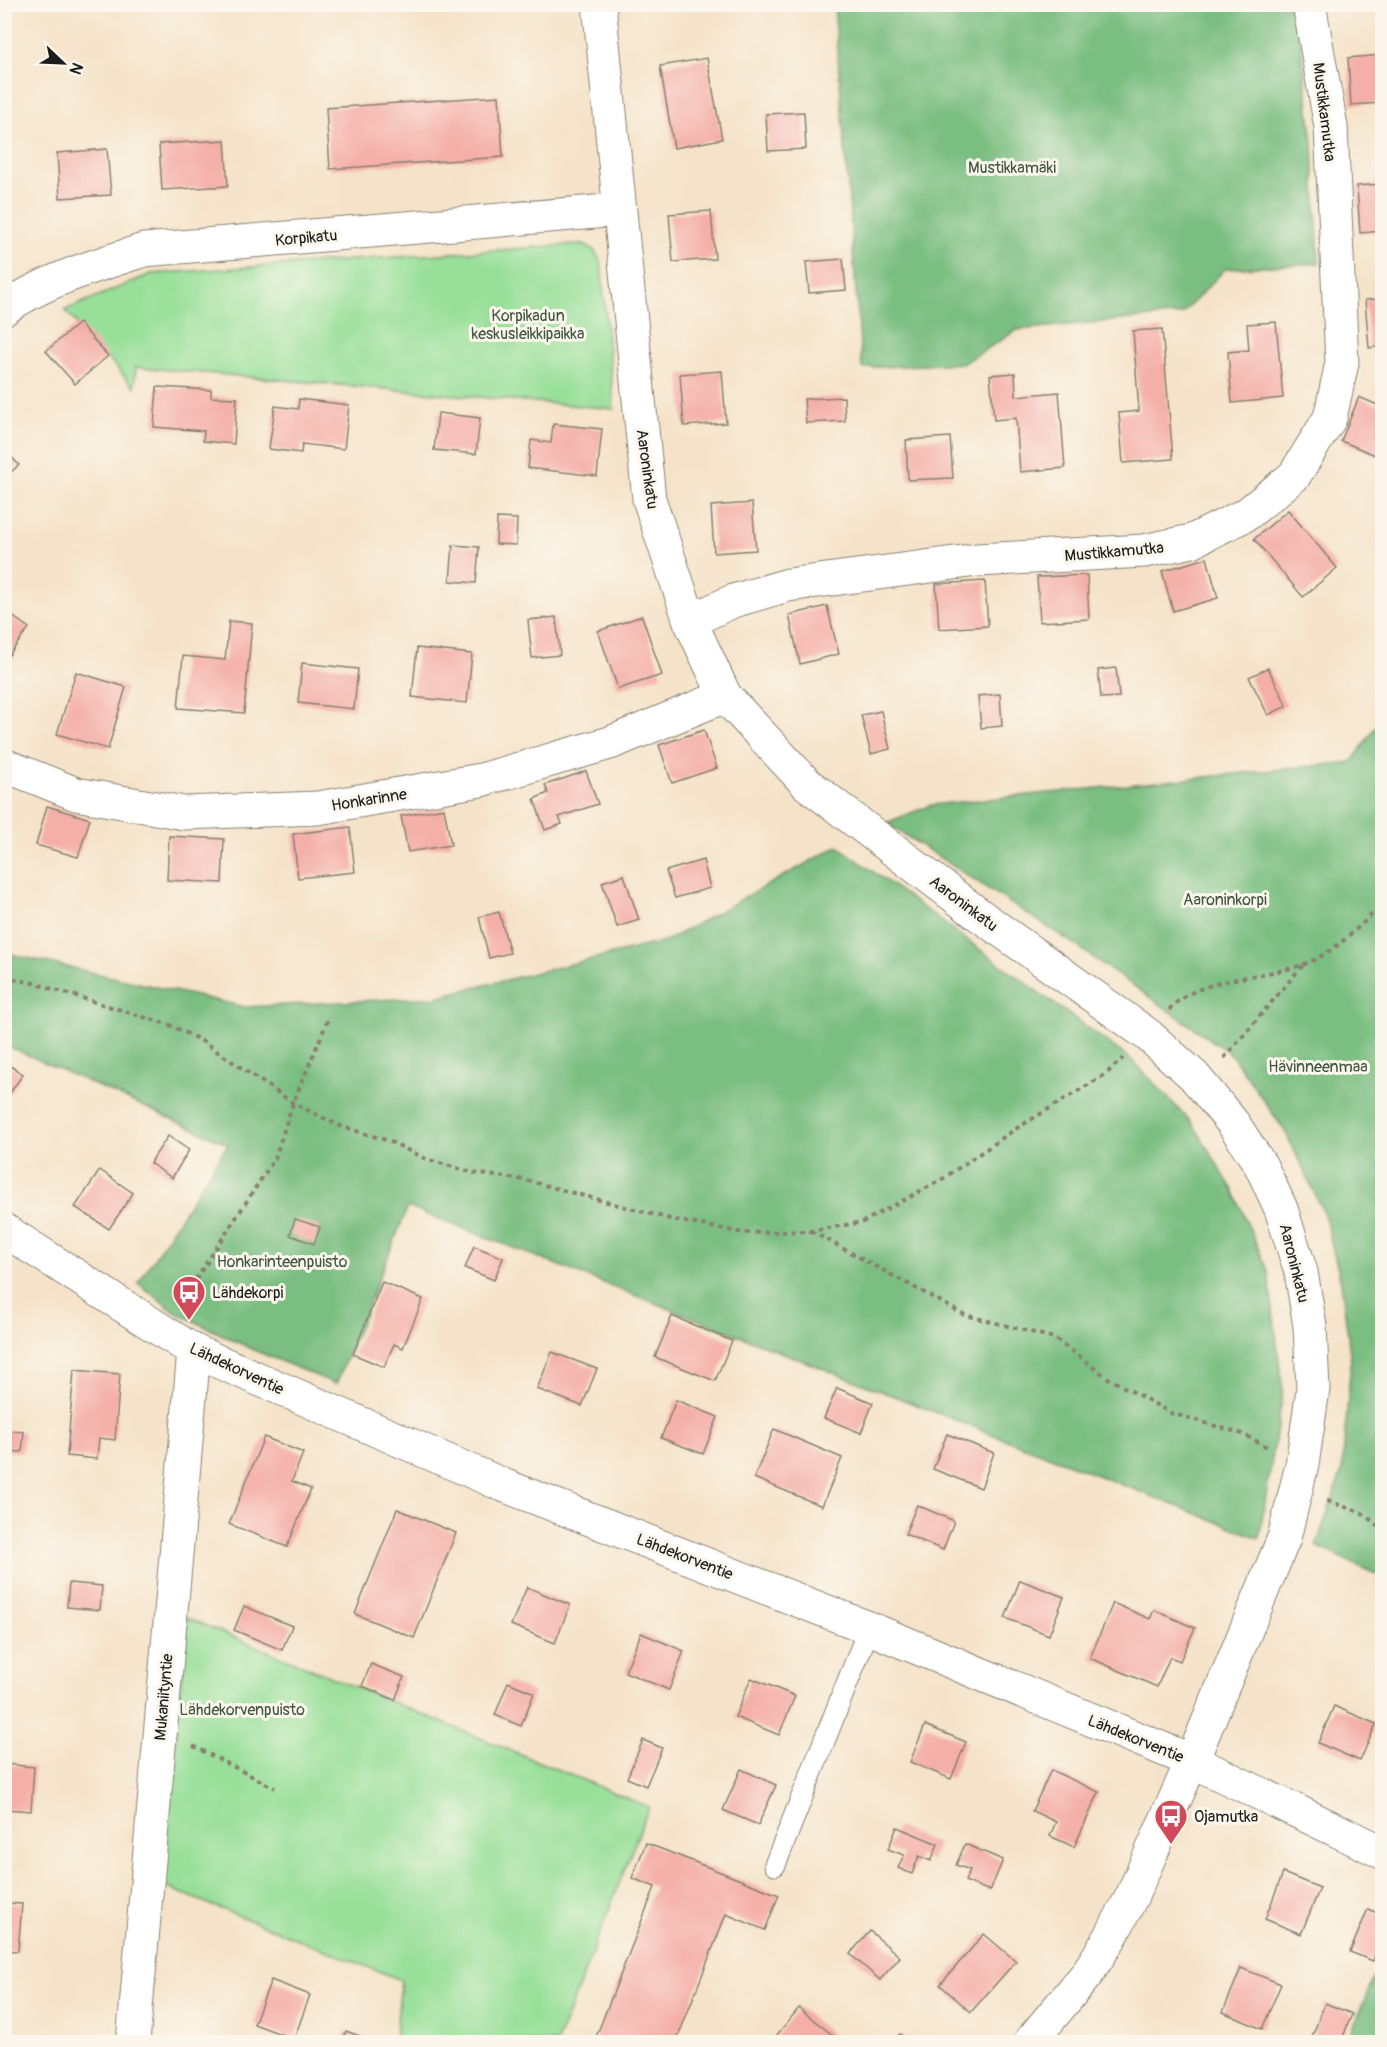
<svg xmlns="http://www.w3.org/2000/svg" width="1387" height="2047" viewBox="0 0 1387 2047" font-family="Pangolin,sans-serif">
	<style>
		.green { fill: #98df99; stroke: #5a7e5a; stroke-width: 1.5 }
		.forest { fill: #7abe81; stroke: #4b6d4e; stroke-width: 1.5 }
		.building { fill: #f4afa8 }
		.lines { fill: none; stroke-linecap: round; stroke-linejoin: round }
		.service-casing { stroke: #888072; stroke-width: 23 }
		.minor-casing { stroke: #888072; stroke-width: 35 }
		.tertiary-casing { stroke: #888072; stroke-width: 35 }
		.path { stroke: #888072; stroke-width: 4; stroke-dasharray: 4.5 4.5; stroke-linecap: butt }
		.service { stroke: #fff; stroke-width: 21 }
		.minor { stroke: #fff; stroke-width: 33 }
		.tertiary { stroke: #fff; stroke-width: 33 }
		.labels { text-anchor: middle; stroke-width: 6; stroke-linejoin: round; paint-order: stroke }
		.street-label { font-size: 16px; fill: #1c1c1c; stroke: #fbf7ec }
		.park-label { font-size: 16px; fill: #415642; stroke: #fbf7ec }
		.poi-label { font-size: 16px; fill: #1c1c1c; stroke: #fbf7ec; text-anchor: start }
	</style>
	<rect width="100%" height="100%" fill="#fbf7ec"/>
	<filter id="ink" filterUnits="userSpaceOnUse"><feTurbulence type="fractalNoise" baseFrequency=".0167" numOctaves="2"/><feDisplacementMap in="SourceGraphic" scale="12" xChannelSelector="R" yChannelSelector="G"/><feConvolveMatrix kernelMatrix="1 2 1 2 8 2 1 2 1" color-interpolation-filters="sRGB"/></filter>
	<filter id="wash" filterUnits="userSpaceOnUse"><feTurbulence type="fractalNoise" baseFrequency=".008" numOctaves="4" result="noise"/><feDisplacementMap in="SourceGraphic" scale="24" xChannelSelector="R" yChannelSelector="G"/><feGaussianBlur stdDeviation="1.35" result="paint"/><feColorMatrix in="noise" values="0 0 0 0 0 0 0 0 0 0 0 0 0 0 0 0 0 1.4 0 .05"/><feComposite in="paint" operator="in"/></filter>
	<g filter="url(#wash)">
		<rect width="100%" height="100%" fill="#f5e3c9"/>
		<g class="green">
			<path d="M583,244l11,6 7,13 13,146 -478,-42 -2,20 -69,-77 86,-36z"/>
			<path d="M187,1618l462,189 -92,235h-162l6,-62 -240,-95z"/>
		</g>
		<g class="forest">
			<path d="M834,5h460l8,46 11,93 6,119 -94,6 -43,45 -165,16 -53,33 -102,5z"/>
			<path d="M1382,717v860l-66,-31 26,-75 9,-110 -10,-79 -17,-69 -39,-82 -54,-77 -163,-114 -182,-117 45,-18 421,-43z"/>
			<path d="M838,846l295,215 60,63 41,68 34,79 15,121 -24,146 -851,-331 -72,177 -80,-33 -81,-39 -37,-29 90,-139 -223,-99v-92l240,54 190,-10 231,-56z"/>
			<path d="M1382,1958v84h-35z"/>
		</g>
		<g id="blocks">
			<g class="building">
				<path d="M1356,4h17v2l-17,1z"/>
				<path d="M1382,55v48l-31,2 -3,-47z"/>
				<path d="M707,58l15,81 -48,9 -14,-82z"/>
				<path d="M499,96l4,61 -173,12 -4,-61z"/>
				<path d="M804,112l2,37 -38,2 -2,-37z"/>
				<path d="M225,140l3,46 -66,4 -3,-46z"/>
				<path d="M107,149l4,46 -51,3 -3,-45z"/>
				<path d="M1382,184v47l-22,2 -3,-47z"/>
				<path d="M711,211l4,48 -42,3 -4,-48z"/>
				<path d="M843,259l3,31 -37,3 -3,-31z"/>
				<path d="M1382,299v47l-13,2 -4,-48z"/>
				<path d="M1276,322l7,76 -51,5 -4,-51 21,-2 -2,-26z"/>
				<path d="M79,323l29,33 -33,28 -29,-33z"/>
				<path d="M1162,329l11,130 -50,4 -4,-50 20,-2 -6,-80z"/>
				<path d="M722,371l4,52 -42,3 -4,-52z"/>
				<path d="M1015,373l1,23 43,-4 6,76 -45,4 -4,-54 -22,2 -4,-45z"/>
				<path d="M157,387l54,3v7l26,1 -3,46 -31,-3 1,-10 -50,-4z"/>
				<path d="M844,397l1,24 -39,2 -2,-24z"/>
				<path d="M1359,397l23,10v43l-2,7 -39,-16z"/>
				<path d="M299,399l50,6 -5,44 -42,-5 -1,9 -32,-4 6,-43 23,3z"/>
				<path d="M438,413l42,5 -4,36 -42,-4z"/>
				<path d="M553,424l49,5 -5,47 -69,-8 3,-28 20,3z"/>
				<path d="M950,437l3,41 -45,2 -2,-40z"/>
				<path d="M4,449l15,16 -15,13z"/>
				<path d="M752,503l4,47 -42,3 -3,-47z"/>
				<path d="M1288,510l49,58 -34,29 -49,-58z"/>
				<path d="M497,518l20,1 -1,26 -20,-1z"/>
				<path d="M453,545l26,2 -3,36 -26,-2z"/>
				<path d="M1207,558l11,40 -45,13 -11,-40z"/>
				<path d="M1087,575l2,44 -49,3 -3,-45z"/>
				<path d="M985,581l3,45 -49,3 -3,-45z"/>
				<path d="M827,606l12,48 -39,10 -11,-49z"/>
				<path d="M8,613l21,15 -25,34v-45z"/>
				<path d="M642,616l20,59 -44,14 -20,-58z"/>
				<path d="M556,617l4,38 -28,3 -4,-38z"/>
				<path d="M229,621l23,2 -8,90 -66,-5 5,-52 42,4z"/>
				<path d="M417,648l55,6 -5,49 -55,-6z"/>
				<path d="M302,663l56,6 -4,40 -56,-6z"/>
				<path d="M1116,668l3,29 -18,1 -3,-28z"/>
				<path d="M1268,668l19,38 -19,9 -19,-38z"/>
				<path d="M76,672l50,15 -18,62 -51,-15z"/>
				<path d="M1000,694l2,32 -21,2 -3,-32z"/>
				<path d="M881,711l9,38 -19,5 -10,-39z"/>
				<path d="M704,730l13,38 -45,15 -13,-38z"/>
				<path d="M586,771l12,33 -39,13 3,7 -17,6 -11,-31 14,-6 -3,-8z"/>
				<path d="M47,806l43,13 -12,38 -42,-12z"/>
				<path d="M444,808l7,37 -43,7 -7,-36z"/>
				<path d="M350,827l5,45 -57,6 -5,-44z"/>
				<path d="M169,836l55,3 -2,44 -55,-3z"/>
				<path d="M703,860l7,28 -35,10 -9,-27z"/>
				<path d="M624,875l15,45 -22,7 -15,-45z"/>
				<path d="M499,912l11,41 -21,5 -10,-41z"/>
				<path d="M4,1062l19,12 -19,28z"/>
				<path d="M168,1136l21,14 -17,28 -22,-15z"/>
				<path d="M100,1170l33,23 -24,36 -34,-22z"/>
				<path d="M295,1219l25,8 -6,17 -24,-9z"/>
				<path d="M474,1246l29,12 -9,22 -29,-12z"/>
				<path d="M382,1282l41,17 -20,49 -9,-4 -10,23 -31,-13z"/>
				<path d="M672,1316l60,25 -17,40 -60,-24z"/>
				<path d="M552,1352l45,17 -15,37 -45,-17z"/>
				<path d="M74,1370l46,4 -5,66 -16,-2 -2,21 -30,-3z"/>
				<path d="M837,1388l36,15 -12,30 -37,-15z"/>
				<path d="M676,1400l42,17 -15,37 -42,-16z"/>
				<path d="M774,1429l68,29 -20,48 -68,-28z"/>
				<path d="M4,1430l20,2 -2,20 -18,-1z"/>
				<path d="M947,1434l47,19 -13,35 -48,-19z"/>
				<path d="M264,1437l39,16 -11,28 19,8 -24,58 -58,-23z"/>
				<path d="M917,1505l37,16 -11,29 -38,-16z"/>
				<path d="M397,1509l59,24 -42,105 -59,-24z"/>
				<path d="M1020,1580l44,17 -15,38 -44,-17z"/>
				<path d="M69,1583l33,3 -2,24 -33,-3z"/>
				<path d="M527,1587l43,18 -15,38 -44,-18z"/>
				<path d="M1113,1603l37,16 4,-9 41,18 -15,33 -10,-4 -13,30 -67,-29z"/>
				<path d="M244,1606l48,20 -10,24 -48,-20z"/>
				<path d="M641,1633l43,18 -15,39 -44,-18z"/>
				<path d="M371,1664l33,13 -9,23 -33,-14z"/>
				<path d="M751,1678l44,18 -16,39 -44,-18z"/>
				<path d="M508,1682l26,11 -13,33 -26,-11z"/>
				<path d="M1334,1706l42,18 -16,37 -42,-18z"/>
				<path d="M925,1725l41,17 -15,37 -41,-17z"/>
				<path d="M643,1740l19,8 -16,38 -19,-8z"/>
				<path d="M5,1764l29,3 -3,44 -26,-2z"/>
				<path d="M741,1769l35,16 -18,40 -35,-15z"/>
				<path d="M1051,1770l48,22 -25,55 -24,-11 6,-14 -24,-11z"/>
				<path d="M897,1827l41,17 -7,17 -12,-5 -7,18 -14,-6 6,-13 -16,-6z"/>
				<path d="M646,1843l133,52 -14,35 -39,-16 -50,128h-82l61,-155 -23,-9z"/>
				<path d="M965,1844l38,16 -13,31 -25,-10 5,-11 -14,-5z"/>
				<path d="M1283,1873l37,15 -19,46 -36,-15z"/>
				<path d="M4,1903l18,1 -4,47 -14,-1z"/>
				<path d="M1368,1909l14,6v22l-9,24 -23,-9z"/>
				<path d="M870,1931l30,26 -20,23 -30,-26z"/>
				<path d="M984,1934l32,27 -45,51 -31,-27z"/>
				<path d="M1241,1968l40,16 -19,45 -39,-17z"/>
				<path d="M271,1980l39,15 -16,44 -40,-15z"/>
				<path d="M1325,2003l27,11 -11,28h-31z"/>
				<path d="M799,2008l42,34h-70z"/>
				<path d="M346,2031l30,11h-34z"/>
				<path d="M900,2034l10,8h-17z"/>
				<path d="M4,2035l6,1 -1,6h-5z"/>
			</g>
		</g>
	</g>
	<g filter="url(#ink)">
		<use href="#blocks" fill-opacity="0" stroke="#888072" stroke-width="1.5"/>
		<g class="lines">
			<defs>
				<path id="service" d="M775,1865l94,-237"/>
				<g id="minor">
					<path d="M599,4l50,495 41,122 35,75 82,88 175,133 166,118 46,41 39,47 28,43 20,43 20,63 9,54 3,63 -11,76 -18,73 -92,223 -60,135 -22,42 -23,36 -57,68"/>
					<path d="M4,309c40,-29 94,-44 140,-59l475,-40"/>
					<path d="M690,621l43,-20 55,-16 189,-25 167,-9 48,-10 55,-27 47,-38 36,-58 12,-55 -11,-236 -22,-123"/>
					<path d="M4,765l72,29 108,19 134,-5 163,-28 129,-37 115,-47"/>
					<path d="M133,2042l61,-691"/>
				</g>
				<path id="tertiary" d="M4,1230l190,121 309,134 366,143 323,133 190,91"/>
			</defs>
			<use href="#service" class="service-casing"/>
			<use href="#minor" class="minor-casing"/>
			<use href="#tertiary" class="tertiary-casing"/>
			<g class="path">
				<path d="M4,978l26,4 140,43 32,16 91,62 47,23 49,15 37,18 48,14 51,7 145,39 73,14 67,-2 53,-9 78,-42 73,-50 92,-56 17,-16"/>
				<path d="M1169,1010c27,-33 94,-32 133,-45 32,-11 56,-38 80,-60"/>
				<path d="M1224,1058l79,-93"/>
				<path d="M811,1231l154,84 89,23 54,40 63,35 72,21 26,14"/>
				<path d="M181,1302l94,-144 18,-55 35,-83"/>
				<path d="M1327,1501l34,11 21,17"/>
				<path d="M193,1746l82,42"/>
			</g>
			<use href="#service" class="service"/>
			<use href="#minor" class="minor"/>
			<use href="#tertiary" class="tertiary"/>
		</g>
	</g>
	<defs>
		<symbol id="bus-pin" viewBox="-11 -11 22 30"><path d="M0 17L-7.5 6A9.5 9.5 0 1 1 7.5 6Z" fill="#d1495b" stroke="#fbf7ec"/><path d="M-5-6H5V4H4V6H2V4H-2V6H-4V4H-5ZM-3.5-4V0h7V-4ZM-3.5 1.2v1.5H-2V1.2ZM2 1.2v1.5H3.5V1.2Z" fill="#fff"/></symbol>
	</defs>
	<g fill-rule="evenodd">
		<use href="#bus-pin" x="170" y="1273" width="38" height="52"/>
		<use href="#bus-pin" x="1152" y="1797" width="38" height="52"/>
	</g>
	<g class="labels">
		<g class="street-label">
			<text transform="translate(1325 112) rotate(83)" y="6">Mustikkamutka</text>
			<text transform="translate(306 237) rotate(-5)" y="6">Korpikatu</text>
			<text transform="translate(648 469) rotate(82)" y="6">Aaroninkatu</text>
			<text transform="translate(1114 551) rotate(-5)" y="6">Mustikkamutka</text>
			<text transform="translate(369 799) rotate(-9)" y="6">Honkarinne</text>
			<text transform="translate(964 903) rotate(37)" y="6">Aaroninkatu</text>
			<text transform="translate(1295 1263) rotate(76)" y="6">Aaroninkatu</text>
			<text transform="translate(237 1368) rotate(25)" y="6">Lähdekorventie</text>
			<text transform="translate(685 1556) rotate(21)" y="6">Lähdekorventie</text>
			<text transform="translate(163 1697) rotate(-85)" y="6">Mukaniityntie</text>
			<text transform="translate(1136 1738) rotate(22)" y="6">Lähdekorventie</text>
		</g>
		<g class="park-label">
			<text x="1012" y="173">Mustikkamäki</text>
			<text x="528" y="321">Korpikadun<tspan x="528" dy="18">keskusleikkipaikka</tspan></text>
			<text x="1225" y="905">Aaroninkorpi</text>
			<text x="1318" y="1072">Hävinneenmaa</text>
			<text x="282" y="1267">Honkarinteenpuisto</text>
			<text x="242" y="1715">Lähdekorvenpuisto</text>
		</g>
		<g class="poi-label">
			<text x="212" y="1298">Lähdekorpi</text>
			<text x="1194" y="1822">Ojamutka</text>
		</g>
	</g>
	<rect width="1387" height="2047" fill="none" stroke="#fbf7ec" stroke-width="24"/>
	<g transform="translate(63 63) rotate(113)" stroke="#fbf7ec" stroke-width="4.5" paint-order="stroke">
	<path d="M0-4.5L10 22L0 15L-10 22Z" fill="#1c1c1c"/>
	<text y="-9" font-size="16" font-weight="bold" text-anchor="middle" fill="#1c1c1c">N</text>
	</g>
</svg>
